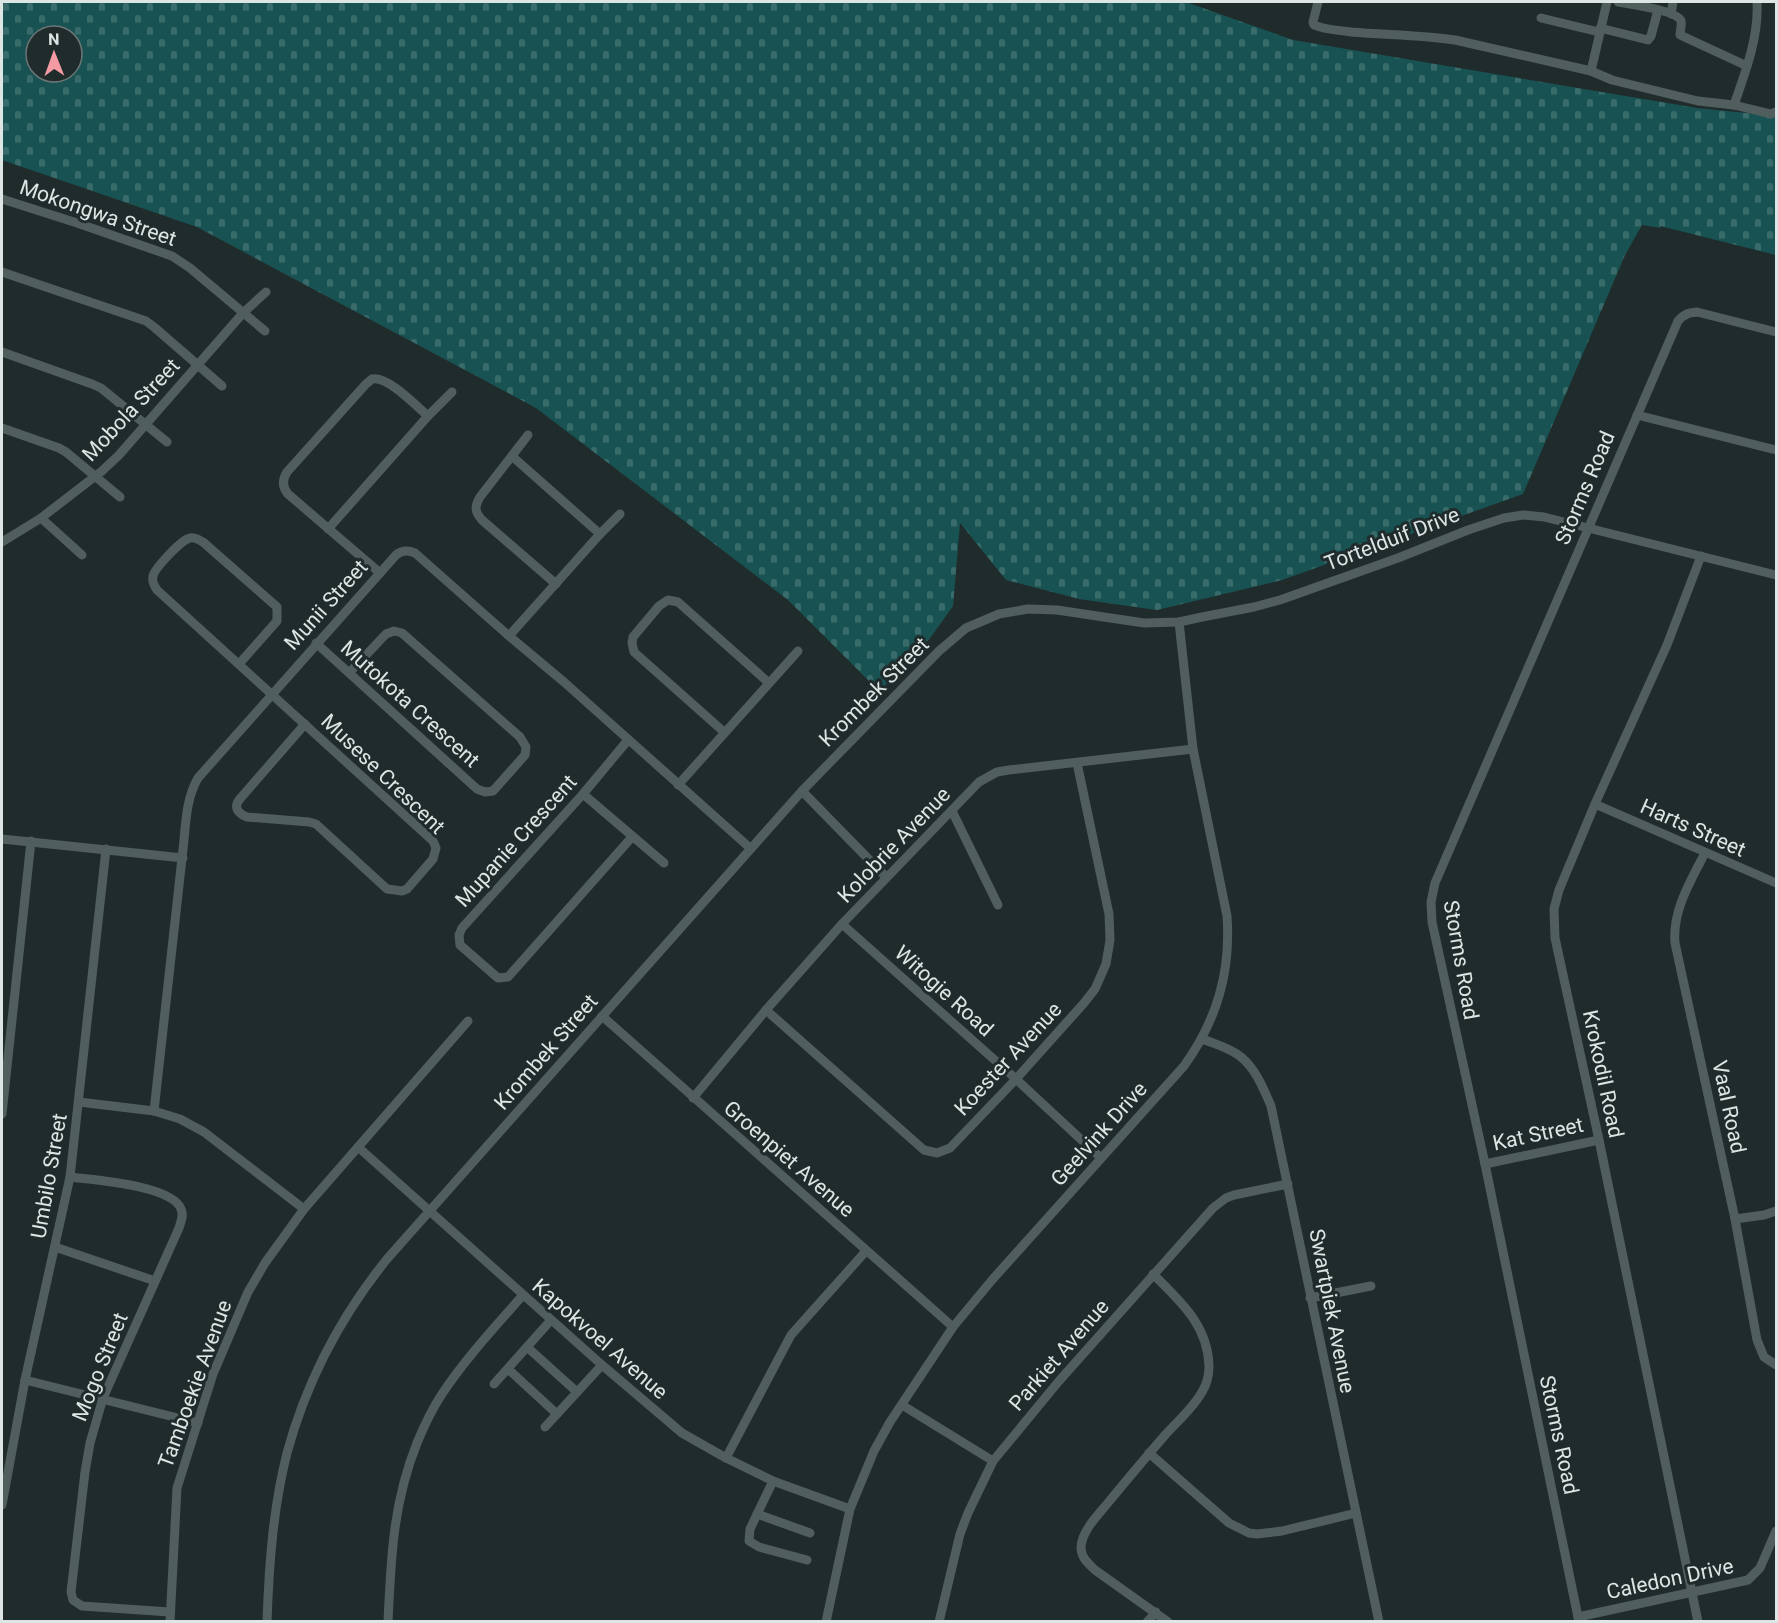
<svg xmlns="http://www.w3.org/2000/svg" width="1778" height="1623" viewBox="0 0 1778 1623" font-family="Roboto,sans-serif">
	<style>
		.cemetery { fill: url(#cemetery-stones); fill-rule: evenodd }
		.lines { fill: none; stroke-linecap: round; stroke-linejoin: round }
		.minor { stroke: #505e5d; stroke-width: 9 }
		.labels { text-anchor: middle; stroke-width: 6; stroke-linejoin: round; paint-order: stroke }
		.street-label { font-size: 21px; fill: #dde5e5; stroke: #202c2c }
	</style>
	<defs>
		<pattern id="cemetery-stones" width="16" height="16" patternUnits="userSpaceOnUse" patternTransform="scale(1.5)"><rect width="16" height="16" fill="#185252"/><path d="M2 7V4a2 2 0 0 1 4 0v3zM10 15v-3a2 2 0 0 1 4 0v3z" fill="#396b6b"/></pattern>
	</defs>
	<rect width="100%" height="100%" fill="#202c2c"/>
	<path class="cemetery" d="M2,2h1184l107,38 404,68 79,8v139l-116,-29 1,2 -19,-3 -17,30 -102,239 -241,86 -125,30 -78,-11 -73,-19 -46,-57 -7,83 -22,31 -46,49 -13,-2 -84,-84 -252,-192 -339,-181 -195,-67zM36,36h36v36h-36z"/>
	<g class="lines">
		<g class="minor">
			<path d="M1318,2l-5,20 1,3c11,5 24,5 37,7 35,3 70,3 104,8l136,31 21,9 86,21 36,4 37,9 5,-2"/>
			<path d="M1618,2c12,2 60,9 63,19 1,5 -1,10 -1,14l67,31"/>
			<path d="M1671,14l2,-12"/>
			<path d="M1541,18l58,14"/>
			<path d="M1600,28l48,12 3,-4 7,-26"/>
			<path d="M1591,71l16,-69"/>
			<path d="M1734,105c11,-32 25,-68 23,-103"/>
			<path d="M2,199l75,24 95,33 18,12 75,63"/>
			<path d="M2,272l144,49 8,6 68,59"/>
			<path d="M2,352l90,32 9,4 66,54"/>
			<path d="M1637,415l139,35"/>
			<path d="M2,428l57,20 7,4 54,45"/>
			<path d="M528,435l-48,62c-6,10 -5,15 2,23l74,64"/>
			<path d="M41,518l41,37"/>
			<path d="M328,529l100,-113 24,-24"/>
			<path d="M600,534l20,-20"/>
			<path d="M2,542l39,-24 61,-47 17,-16 124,-142 23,-21"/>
			<path d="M380,573l-92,-79c-6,-7 -6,-14 -1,-22l79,-88 6,-5c16,-3 43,26 56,37"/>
			<path d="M509,636l91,-102 -87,-77"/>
			<path d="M316,643l161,146 8,3 8,-1 32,-36 1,-8 -6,-10 -118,-104 -8,-2 -8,3 -37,39"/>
			<path d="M239,664l38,-43v-14l-74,-65c-4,-2 -8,-5 -13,-4 -9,2 -35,30 -37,38 -1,6 1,9 4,14l276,251 3,7 -3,11 -26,30 -5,2 -15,-2 -71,-65 -7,-2 -62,-5c-8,-3 -14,-9 -8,-17l66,-76"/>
			<path d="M724,732l-90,-80 -2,-9 1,-6 26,-31 9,-6 10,2 91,81"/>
			<path d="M628,740l-45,54 -121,134 -3,7 1,10 38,33 10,-1 124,-140"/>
			<path d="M678,785l120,-134"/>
			<path d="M802,791l84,86"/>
			<path d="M583,794l81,69"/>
			<path d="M1595,804l181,79"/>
			<path d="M952,811l46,94"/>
			<path d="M2,839l181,19"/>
			<path d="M1705,853c-14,27 -33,58 -30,90l60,276 22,121 7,17 12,8"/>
			<path d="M842,924l174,155 85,79"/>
			<path d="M766,1010l158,140 13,3 13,-5 66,-69 68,-76 11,-14 11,-25 4,-24 -1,-26 -32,-151"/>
			<path d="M602,1016l351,311"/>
			<path d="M1202,1039c13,5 28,9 39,18 15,12 23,33 30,49l108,516"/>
			<path d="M693,1098l73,-88 76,-86 137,-142 18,-10 12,-2 184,-21"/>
			<path d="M79,1102l75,9 26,8 24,13 100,77"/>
			<path d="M154,1111l30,-271c2,-22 3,-43 14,-62l198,-223c6,-5 12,-5 19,-2l94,83 55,46 186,166"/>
			<path d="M2,1114l29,-273"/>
			<path d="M358,1147l244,218 80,68 44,25 47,23 77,28"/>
			<path d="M1485,1164l114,-24"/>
			<path d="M70,1177c23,3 102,8 111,32 3,7 0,12 -2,19l-76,170 -13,45 -5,29 -14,120 2,8 9,6 88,6"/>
			<path d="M1735,1219l29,-4 12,-4"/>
			<path d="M55,1247l100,34"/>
			<path d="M1153,1274c27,27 55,51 56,92 0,9 -2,18 -7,26 -9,16 -24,29 -36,42 -20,23 -40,47 -59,70 -10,12 -25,27 -26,43 0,11 7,16 14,23l73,52"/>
			<path d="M1310,1298l61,-12"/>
			<path d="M527,1347l50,45"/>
			<path d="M508,1369l49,45 45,-49"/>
			<path d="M25,1380l173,43"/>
			<path d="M494,1384l57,-64"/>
			<path d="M902,1405l91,56"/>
			<path d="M545,1427l12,-13"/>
			<path d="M1149,1453l80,70 20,10 8,1 25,-3 74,-18"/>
			<path d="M726,1458l65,-123 75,-84"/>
			<path d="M773,1481l-23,48 -1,12 10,6 48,13"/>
			<path d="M2,1505l23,-125 45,-203 36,-328"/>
			<path d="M757,1514l53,19"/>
			<path d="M1578,1617l170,-37 12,-12 16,-37"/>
			<path d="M170,1622l7,-134 36,-114 35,-82 17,-29 39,-54 164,-188"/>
			<path d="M267,1622c2,-57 6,-114 20,-169 19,-70 54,-137 100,-194l415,-468 137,-140 27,-23 33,-14 29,-5 29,1 87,13 35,-1 23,-5 52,-10 26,-7 118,-42 70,-28 36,-12 19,-3 21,2 232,58"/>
			<path d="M388,1622c3,-65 5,-119 29,-179 7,-17 15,-34 25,-49 23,-35 53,-67 81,-99"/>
			<path d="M826,1622l24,-113 24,-58 16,-29 63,-95 39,-47 192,-214c33,-46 47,-94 43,-150l-34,-167 -14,-127"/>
			<path d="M939,1622l21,-88 8,-21 25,-52 66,-80 154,-173 13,-10 8,-3 54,-11"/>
			<path d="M1147,1622l9,-10"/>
			<path d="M1579,1622l-94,-458 -53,-242 -1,-20 4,-19 243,-562c6,-7 10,-8 19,-9l79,20"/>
			<path d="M1698,1622l-99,-482 -44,-202 -1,-29 5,-19 36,-86 72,-159 34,-89"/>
		</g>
	</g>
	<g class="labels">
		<g class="street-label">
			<text transform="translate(98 213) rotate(19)" y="7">Mokongwa Street</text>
			<text transform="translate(131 410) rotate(-47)" y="7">Mobola Street</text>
			<text transform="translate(1585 488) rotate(-67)" y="7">Storms Road</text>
			<text transform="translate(1392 539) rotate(-21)" y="7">Tortelduif Drive</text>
			<text transform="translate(326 605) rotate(-48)" y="7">Munii Street</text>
			<text transform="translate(874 692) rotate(-45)" y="7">Krombek Street</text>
			<text transform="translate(410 704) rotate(42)" y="7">Mutokota Crescent</text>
			<text transform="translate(383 774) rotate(44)" y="7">Musese Crescent</text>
			<text transform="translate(1693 828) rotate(24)" y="7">Harts Street</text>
			<text transform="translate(516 841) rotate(-48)" y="7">Mupanie Crescent</text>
			<text transform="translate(894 845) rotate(-46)" y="7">Kolobrie Avenue</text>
			<text transform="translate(1461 960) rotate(80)" y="7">Storms Road</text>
			<text transform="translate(944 991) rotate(42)" y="7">Witogie Road</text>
			<text transform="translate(546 1052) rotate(-49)" y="7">Krombek Street</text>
			<text transform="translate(1008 1059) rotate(-47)" y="7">Koester Avenue</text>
			<text transform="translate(1603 1074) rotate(78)" y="7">Krokodil Road</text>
			<text transform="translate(1729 1107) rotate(78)" y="7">Vaal Road</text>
			<text transform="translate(1099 1134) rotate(-48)" y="7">Geelvink Drive</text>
			<text transform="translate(1538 1134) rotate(-12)" y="7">Kat Street</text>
			<text transform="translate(789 1159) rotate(41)" y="7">Groenpiet Avenue</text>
			<text transform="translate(49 1176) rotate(-80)" y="7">Umbilo Street</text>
			<text transform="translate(1332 1311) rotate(79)" y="7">Swartpiek Avenue</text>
			<text transform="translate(600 1339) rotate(41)" y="7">Kapokvoel Avenue</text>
			<text transform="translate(1059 1355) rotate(-49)" y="7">Parkiet Avenue</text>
			<text transform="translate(100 1367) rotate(-68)" y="7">Mogo Street</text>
			<text transform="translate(195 1384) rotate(-70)" y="7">Tamboekie Avenue</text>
			<text transform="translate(1559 1435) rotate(78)" y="7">Storms Road</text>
			<text transform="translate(1670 1579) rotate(-12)" y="7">Caledon Drive</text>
		</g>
	</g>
	<rect width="1778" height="1623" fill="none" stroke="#dde5e5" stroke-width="6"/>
	<g transform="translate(54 54) rotate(359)"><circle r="28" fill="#202c2c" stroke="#6c7676" stroke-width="1.5"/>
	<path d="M0-4.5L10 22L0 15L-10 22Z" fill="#f49aa2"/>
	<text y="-9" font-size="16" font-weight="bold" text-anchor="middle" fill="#dde5e5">N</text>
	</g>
</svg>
